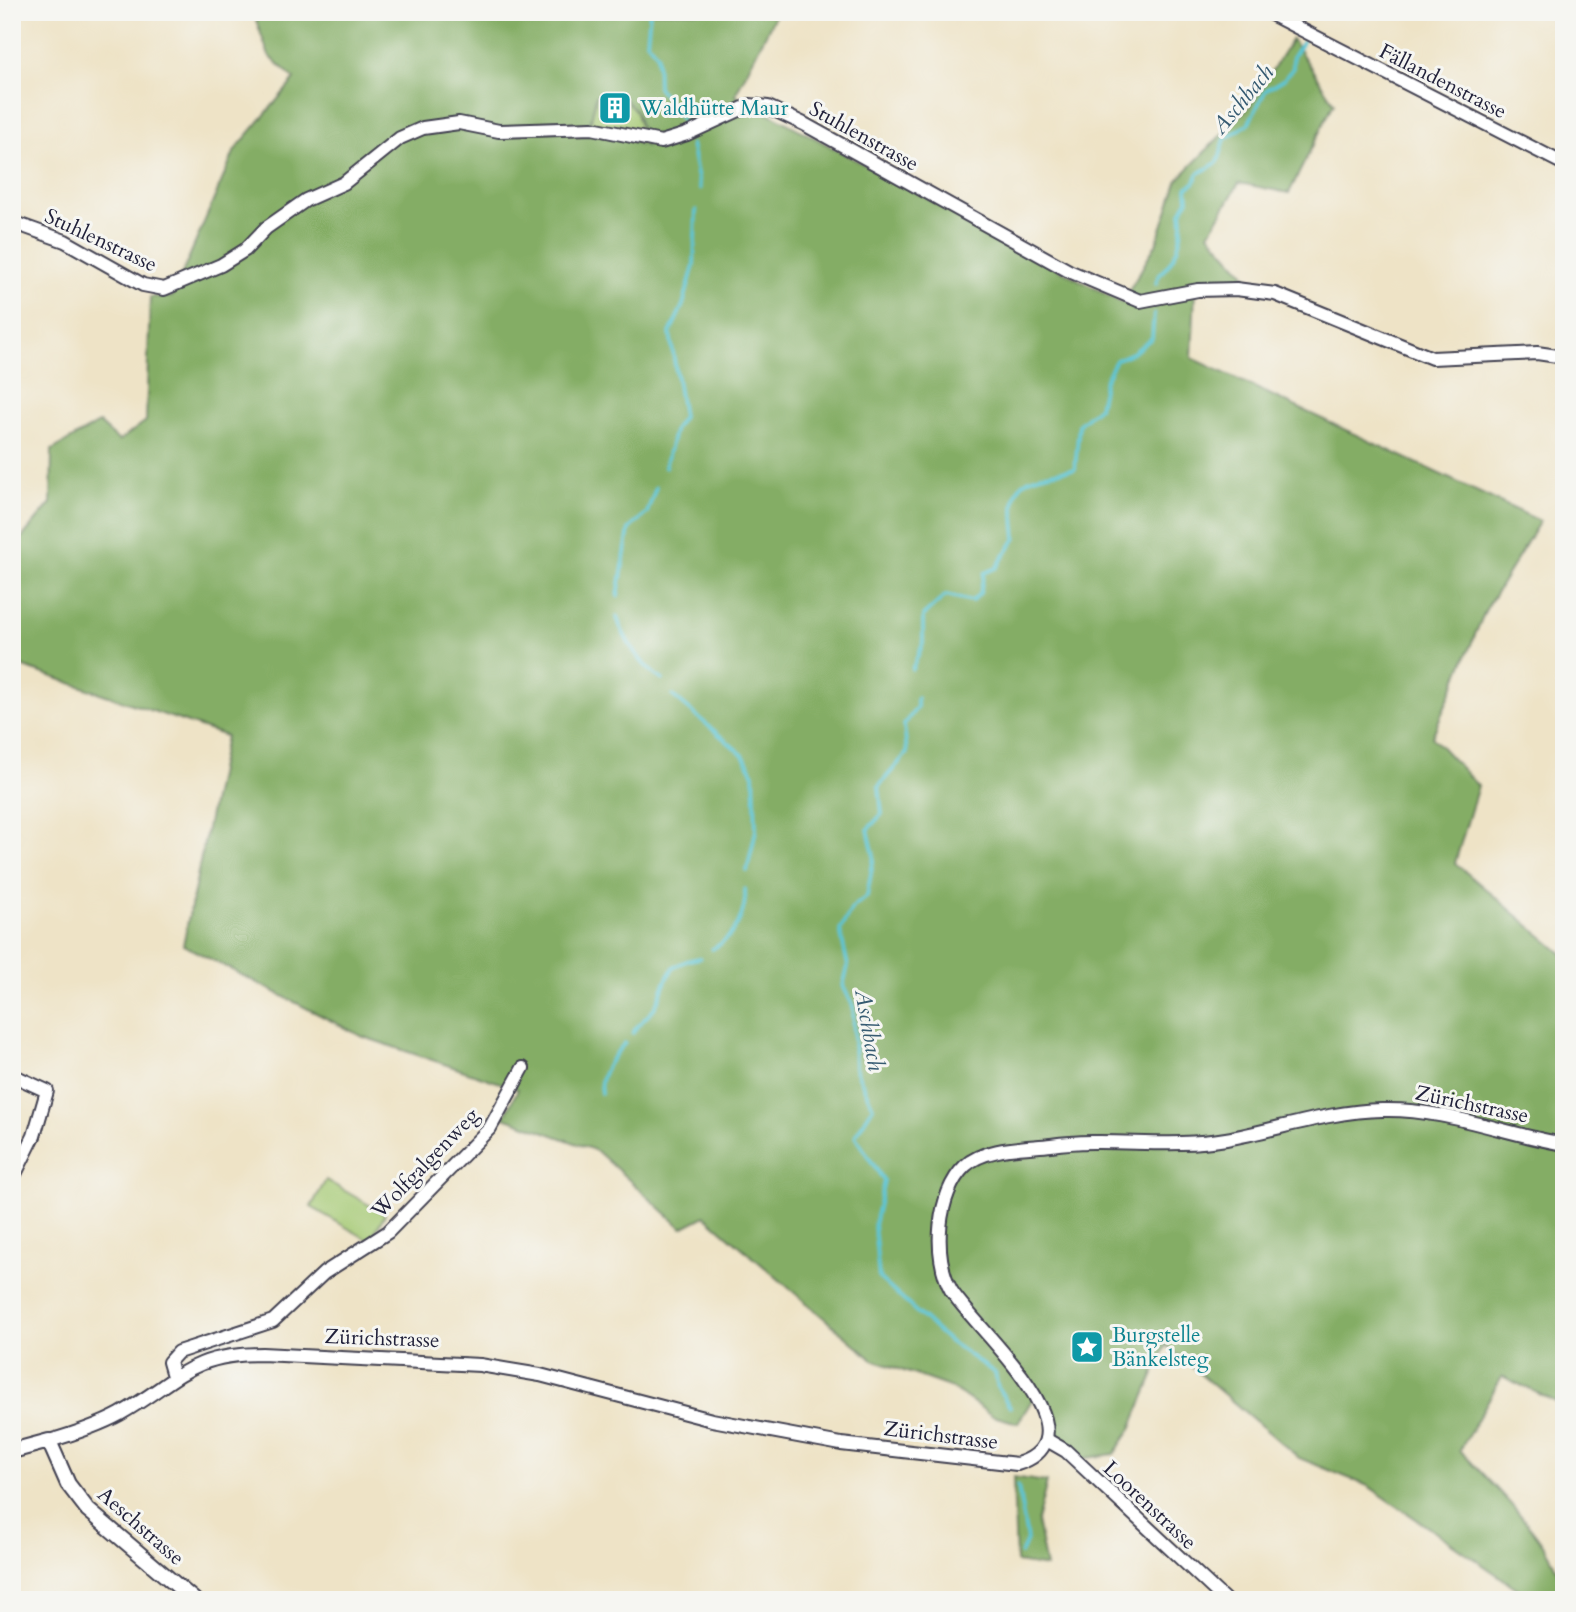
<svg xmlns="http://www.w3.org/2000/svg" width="1576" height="1612" viewBox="0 0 1576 1612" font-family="Cardo,serif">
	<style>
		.green { fill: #a5c973; stroke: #647657; stroke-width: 2 }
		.forest { fill: #84ad65; stroke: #536850; stroke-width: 2; fill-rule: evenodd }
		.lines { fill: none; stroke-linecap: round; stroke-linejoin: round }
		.stream { stroke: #5cc6d7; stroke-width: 3.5 }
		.minor-casing { stroke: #413f50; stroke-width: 16 }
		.major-casing { stroke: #413f50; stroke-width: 18 }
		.minor { stroke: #fff; stroke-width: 12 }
		.major { stroke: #fff; stroke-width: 14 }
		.labels { text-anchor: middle; stroke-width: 6; stroke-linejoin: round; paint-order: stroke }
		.street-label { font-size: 21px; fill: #22223b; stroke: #f6f6f2 }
		.culture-label { font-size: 21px; fill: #0d838f; stroke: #f6f6f2; text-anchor: start }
		.water-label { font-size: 23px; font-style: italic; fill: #365b72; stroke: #f6f6f2 }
	</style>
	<rect width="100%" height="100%" fill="#f6f6f2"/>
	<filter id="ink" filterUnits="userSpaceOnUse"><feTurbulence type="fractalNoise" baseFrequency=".0143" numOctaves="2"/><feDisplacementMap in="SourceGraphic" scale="14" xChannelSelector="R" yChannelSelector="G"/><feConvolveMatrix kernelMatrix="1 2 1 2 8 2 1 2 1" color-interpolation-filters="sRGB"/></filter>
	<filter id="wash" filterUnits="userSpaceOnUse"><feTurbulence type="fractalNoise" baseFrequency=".00686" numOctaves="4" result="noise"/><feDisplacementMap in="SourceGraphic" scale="28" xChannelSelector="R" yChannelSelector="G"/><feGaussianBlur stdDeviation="1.57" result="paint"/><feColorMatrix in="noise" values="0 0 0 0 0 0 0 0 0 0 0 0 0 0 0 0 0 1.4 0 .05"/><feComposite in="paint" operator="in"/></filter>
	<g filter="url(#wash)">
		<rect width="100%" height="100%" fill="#eee3c6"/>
		<g class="green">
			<path d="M619,93l16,17 11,37 -34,-12 -24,-1 8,-38z"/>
			<path d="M326,1180l59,34 -15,27 -59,-34z"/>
		</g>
		<g class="forest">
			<path d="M253,12h524l-42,83 387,208 34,-59 22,-65 70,-71 44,-69 42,64 -45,90 -50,-10 -30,51 41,46 -55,12 -3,66 348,163 -55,90 -53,126 46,49 -23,77 109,92v451l-62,-30 -42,74c33,37 104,99 104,150h-30l-166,-114 -69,-28 -133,-113 -35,84 -17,25 -34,5 -19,-15 -26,-49 -17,28 -25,-7 -41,-28 -79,-28 -168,-144 -23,12 -85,-77 -93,-34 14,-28 -157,-53 -178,-91 43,-209 -214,-73v-114l39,-46 1,-53 47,-27 20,18 27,-20 4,-124h22l63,-147 60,-71 -26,-23zM619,93l16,17 11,36 -34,-11 -24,-1 8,-38z"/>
			<path d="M1013,1477l34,5 -10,39 9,46 -30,-5z"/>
		</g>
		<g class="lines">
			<g class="stream">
				<path d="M650,12l-3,30 10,12 1,33 25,35"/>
				<path d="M1298,12l3,9"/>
				<path d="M691,144l9,45"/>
				<path d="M1156,284c2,-12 9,-13 15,-23 9,-14 13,-34 10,-49l7,-12 -1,-12 8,-6 3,-8 20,-12 7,-23 23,-15 18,-34 18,-11 9,-11v-12l11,-16"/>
				<path d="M665,467l10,-39 8,-11 -13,-84 13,-28 11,-40 2,-55"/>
				<path d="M618,596l11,-67 18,-16 9,-26"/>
				<path d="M617,617c6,21 27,53 46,63"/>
				<path d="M912,669l11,-25v-28l23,-21 26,6 8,-8 4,-20 12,-5 20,-30c-7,-58 2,-61 59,-69l4,-45 20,-17 6,-27 11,-20 18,-8 18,-14 2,-24"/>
				<path d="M673,696l70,59 11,19 2,56 -9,41"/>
				<path d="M917,698v9l-13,18 3,28 -28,33 3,28 -14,15 6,27 -7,40 -15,12 -12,22 8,36 -5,20 10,20 2,62 18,39 -18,29 29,45 -10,44 5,53 67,61 49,34 3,15 12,19"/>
				<path d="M712,949c22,-11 35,-35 33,-60"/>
				<path d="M633,1033c6,-12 20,-19 24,-30 12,-27 9,-40 43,-45"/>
				<path d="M601,1094c-4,-19 12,-38 24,-51"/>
				<path d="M1018,1486l9,54 -6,14"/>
			</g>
		</g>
	</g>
	<g filter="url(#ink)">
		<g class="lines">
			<defs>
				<g id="minor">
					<path d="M1267,12l297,152"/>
					<path d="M12,222l53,19 78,44 21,4 57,-24 24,-15 21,-22 40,-28 38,-17 56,-45 23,-10 36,-5 40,8 93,-3 69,14 26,-8 63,-29 18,2 36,17 265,147 71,30 58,-11 38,-1 39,5 157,64 105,-5 27,4"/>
					<path d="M12,1075l35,16 -13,45 -22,44"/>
					<path d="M173,1376l-4,-14 9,-10 95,-31 51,-48 64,-41 102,-104 33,-60"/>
					<path d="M1047,1440l19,11 159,149"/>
					<path d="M49,1441c24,-7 49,-15 71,-27 58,-33 68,-60 142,-60l218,11 60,10 172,45 129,24 176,20c88,-27 -45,-138 -66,-174 -19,-34 -14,-97 14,-124 19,-19 62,-18 86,-21 58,-8 118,4 175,-6 51,-9 103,-28 156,-29 61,-2 122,24 182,34"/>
				</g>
				<path id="major" d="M12,1451l37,-10 19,43 20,26 106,90"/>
			</defs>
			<use href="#minor" class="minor-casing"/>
			<use href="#major" class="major-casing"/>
			<use href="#minor" class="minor"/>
			<use href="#major" class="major"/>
		</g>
	</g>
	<defs>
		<symbol id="building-square" viewBox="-11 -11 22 22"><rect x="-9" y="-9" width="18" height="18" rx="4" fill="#0f9aa8" stroke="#f6f6f2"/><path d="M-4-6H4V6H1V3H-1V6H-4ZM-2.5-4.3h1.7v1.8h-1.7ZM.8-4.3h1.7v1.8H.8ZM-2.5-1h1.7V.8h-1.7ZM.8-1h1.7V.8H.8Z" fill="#fff"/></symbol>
		<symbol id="sight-square" viewBox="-11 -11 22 22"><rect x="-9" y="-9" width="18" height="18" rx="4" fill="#0f9aa8" stroke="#f6f6f2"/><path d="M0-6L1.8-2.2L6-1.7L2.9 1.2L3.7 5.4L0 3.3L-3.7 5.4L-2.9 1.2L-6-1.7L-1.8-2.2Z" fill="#fff"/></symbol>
	</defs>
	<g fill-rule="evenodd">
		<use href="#building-square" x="596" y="89" width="38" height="38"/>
		<use href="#sight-square" x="1068" y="1328" width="38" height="38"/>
	</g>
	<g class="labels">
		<g class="street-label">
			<text transform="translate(1443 81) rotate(27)" y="7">Fällandenstrasse</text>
			<text transform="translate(864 136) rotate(29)" y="7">Stuhlenstrasse</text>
			<text transform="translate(101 240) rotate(25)" y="7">Stuhlenstrasse</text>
			<text transform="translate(1472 1104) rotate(12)" y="7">Zürichstrasse</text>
			<text transform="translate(425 1163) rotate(-46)" y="7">Wolfgalgenweg</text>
			<text transform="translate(382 1338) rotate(2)" y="7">Zürichstrasse</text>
			<text transform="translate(941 1435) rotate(7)" y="7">Zürichstrasse</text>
			<text transform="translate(1150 1505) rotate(43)" y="7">Loorenstrasse</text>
			<text transform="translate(141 1526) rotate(41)" y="7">Aeschstrasse</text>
		</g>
		<g class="culture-label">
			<text x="640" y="115">Waldhütte Maur</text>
			<text x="1112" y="1342">Burgstelle<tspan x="1112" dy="24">Bänkelsteg</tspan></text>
		</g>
		<g class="water-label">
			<text transform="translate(1242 99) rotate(-50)" y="8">Aschbach</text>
			<text transform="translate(870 1030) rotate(80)" y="8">Aschbach</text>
		</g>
	</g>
	<rect width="1576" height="1612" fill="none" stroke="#f6f6f2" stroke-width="42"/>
</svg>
